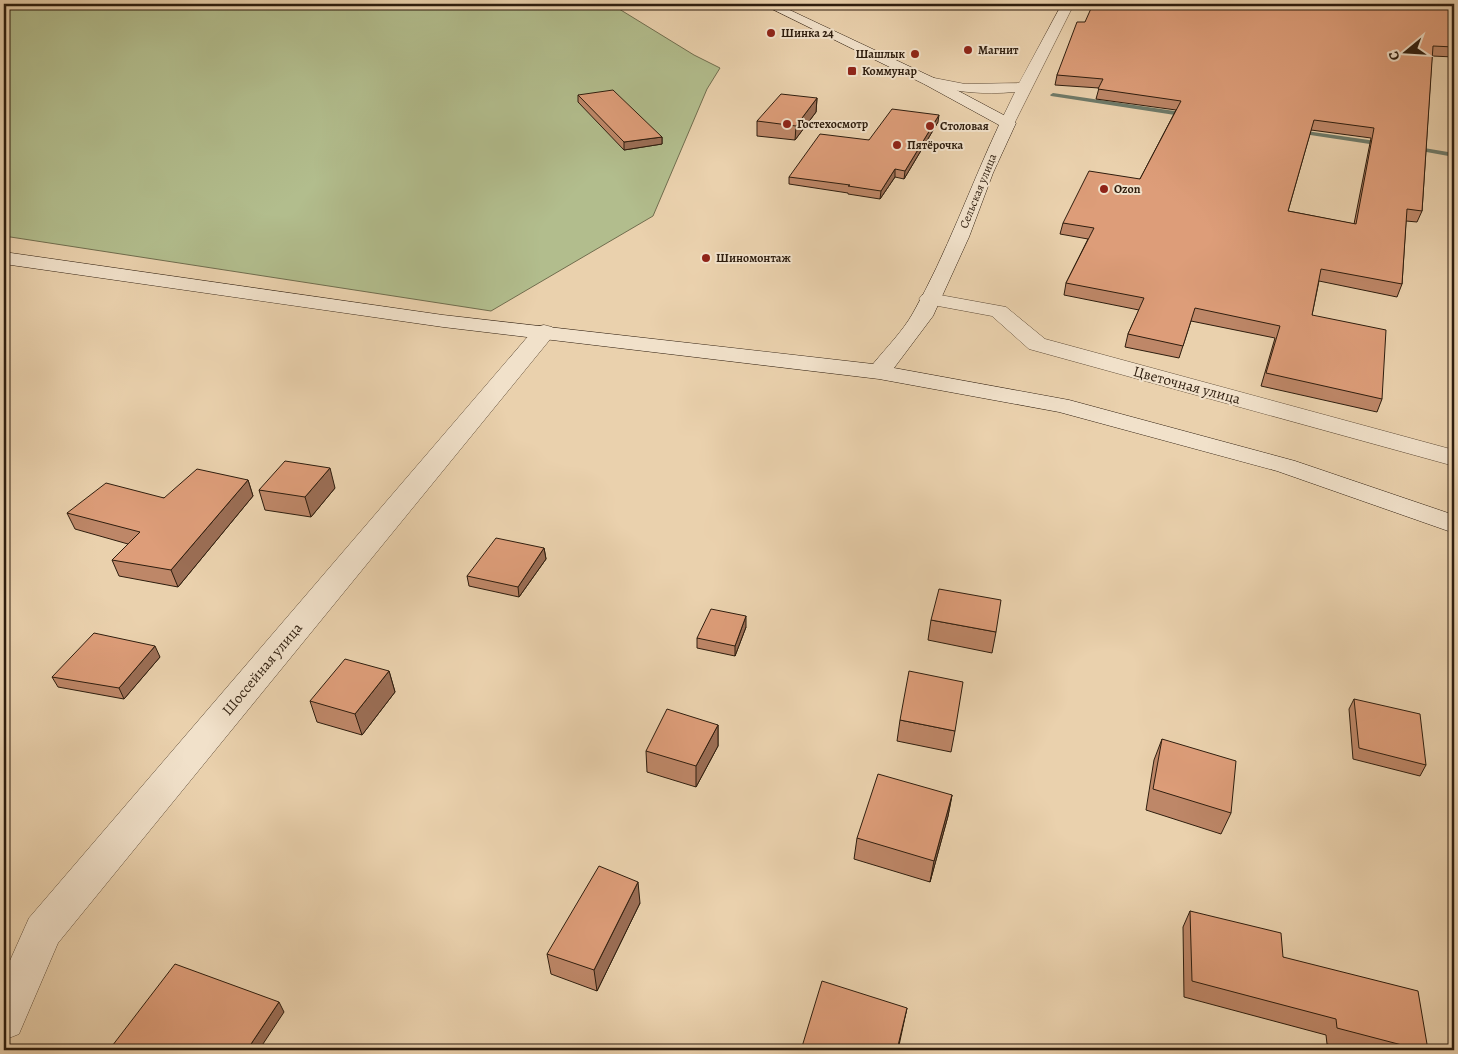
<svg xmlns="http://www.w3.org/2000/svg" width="1458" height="1054" viewBox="0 0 1458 1054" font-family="Alegreya,serif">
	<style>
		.green { fill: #b2bd8d; stroke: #706d4e }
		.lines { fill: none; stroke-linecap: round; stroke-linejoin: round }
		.stream { fill: #6e7a69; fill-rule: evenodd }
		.minor-casing { stroke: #5d4a36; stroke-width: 1 }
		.tertiary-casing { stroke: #5d4a36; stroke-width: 1 }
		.secondary-casing { stroke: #2e1d0e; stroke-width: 1 }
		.minor { fill: #f1e1ca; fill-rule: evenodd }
		.tertiary { fill: #f1e1ca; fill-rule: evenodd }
		.secondary { fill: #f1e1ca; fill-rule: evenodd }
		.wall { fill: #be8768; stroke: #2e1d0e; fill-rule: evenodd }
		.shaded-wall { fill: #9b6e55; stroke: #2e1d0e }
		.building { fill: #dd9d79; stroke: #2e1d0e; fill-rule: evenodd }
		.poi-dot { fill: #8f2418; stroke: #f1e1ca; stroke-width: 2 }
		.labels { text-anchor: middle; stroke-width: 4; stroke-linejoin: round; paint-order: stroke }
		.far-poi-label { font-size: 12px; font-weight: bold; fill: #2e1d0e; stroke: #f1e1ca; text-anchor: start }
		.far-street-label { font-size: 12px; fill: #2e1d0e; stroke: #f1e1ca }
		.street-label { font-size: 15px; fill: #2e1d0e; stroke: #f1e1ca }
	</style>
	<rect width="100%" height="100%" fill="#ead1ad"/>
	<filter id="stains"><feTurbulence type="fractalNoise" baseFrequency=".004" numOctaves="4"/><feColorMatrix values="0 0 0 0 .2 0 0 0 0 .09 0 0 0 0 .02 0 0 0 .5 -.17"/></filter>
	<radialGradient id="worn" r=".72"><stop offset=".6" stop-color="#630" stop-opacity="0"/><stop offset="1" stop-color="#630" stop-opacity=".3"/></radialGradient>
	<path class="green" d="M29,4h582l83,51 26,13 -13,21 -54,127 -162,95 -487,-75v-230z"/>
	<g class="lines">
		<g class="stream">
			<path d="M1053,93l135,20 3,2 -3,2 -137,-21 -1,-1z"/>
			<path d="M1299,130l84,12 3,2 -3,2 -86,-13 -1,-1z"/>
			<path d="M1412,146l42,7v4l-44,-8 -1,-1z"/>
		</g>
		<defs>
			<g id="minor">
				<path d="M929,293l77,14 39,32 409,111v16l-425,-117 -37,-33 -70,-13 -3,-4 3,-4z"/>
				<path d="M544,325l8,2 3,5 -3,5 -494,606 -39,91 -15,6v-66l25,-56 507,-591z"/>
			</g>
			<path id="tertiary" d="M1062,4h12l-61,122h-10l-3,-3 15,-31c-31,3 -61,0 -91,-8l-2,-3 2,-3 5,-1 36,7 54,-1z"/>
			<path id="secondary" d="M762,4h15l157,74 79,42 3,3 -23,50 -24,64 -36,79 -39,52 175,32 226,61 159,54v18l-177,-62 -218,-59 -180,-33 -436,-52 -439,-63v-12l439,63 430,49c13,-16 30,-33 40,-51 34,-60 57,-126 86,-188l-75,-41z"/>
		</defs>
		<use href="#minor" class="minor-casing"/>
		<use href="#tertiary" class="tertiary-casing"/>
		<use href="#secondary" class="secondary-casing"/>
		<use href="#minor" class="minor"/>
		<use href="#tertiary" class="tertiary"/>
		<use href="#secondary" class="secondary"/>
	</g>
	<g class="wall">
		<path d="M1454,4v53l-22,-1 -10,155 -5,11 -11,-1 -4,63 -5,13 -78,-16 -7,34 70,84 -5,13 -116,-26 14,-48 -84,-17 -12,37 -54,-11 3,-13 11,-24 -75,-15 2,-12 22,-44 -28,-5 3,-11 77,-44 36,-69 -80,-11 3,-11 -44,-3 2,-10 28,-53zM1311,130l60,8 -17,86 -66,-13z"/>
		<path d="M578,95l84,42v7l-38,6 -46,-48z"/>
		<path d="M817,98l-1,14 -21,28 -38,-4v-15z"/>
		<path d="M938,122l-34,57 -9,-2 -15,22 -32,-5v-1l-59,-9v-7l80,-37z"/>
		<path d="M248,480l5,16 -75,91 -59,-11 -7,-16 16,-16 -53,-15 -8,-16 97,-15z"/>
		<path d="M335,488l-24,29 -46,-7 -6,-20z"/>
		<path d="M544,548l2,11 -27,38 -50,-11 -2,-10z"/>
		<path d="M931,620l65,12 -4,21 -64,-13z"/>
		<path d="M746,627l-11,29 -38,-8v-10z"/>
		<path d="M160,657l-36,42 -66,-12 -6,-10z"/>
		<path d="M389,671l6,21 -33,43 -45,-13 -7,-21z"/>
		<path d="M1354,699l72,66 -6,11 -67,-17 -4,-50z"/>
		<path d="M900,720l55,11 -4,21 -54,-11z"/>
		<path d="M718,725v21l-22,41 -49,-15 -1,-21z"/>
		<path d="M1162,739l69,74 -10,21 -75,-24 8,-50z"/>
		<path d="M952,795l-4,21 -18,66 -76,-23 3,-21z"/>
		<path d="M640,903l-43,88 -46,-17 -4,-20z"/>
		<path d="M1190,911l93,46 138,93h-70l-24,-6 -1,-9 -142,-38 -1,-70z"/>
	</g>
	<g class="shaded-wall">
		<path d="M817,98l-1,14 -21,28 1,-14z"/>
		<path d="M939,115l-1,7 -34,57 1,-8z"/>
		<path d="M662,137v7l-38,6v-8z"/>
		<path d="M895,169v8l-15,22 1,-8z"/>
		<path d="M330,468l5,20 -24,29 -6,-20z"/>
		<path d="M248,480l5,16 -75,91 -7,-17z"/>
		<path d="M544,548l2,11 -27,38 -1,-10z"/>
		<path d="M746,616v11l-11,29v-10z"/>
		<path d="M155,646l5,11 -36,42 -5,-11z"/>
		<path d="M389,671l6,21 -33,43 -7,-21z"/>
		<path d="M718,725v21l-22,41v-21z"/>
		<path d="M952,795l-4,21 -18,66 4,-21z"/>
		<path d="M638,882l2,21 -43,88 -3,-21z"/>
		<path d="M279,1002l5,10 -25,38h-12z"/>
		<path d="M907,1008l-9,42h-1z"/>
	</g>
	<g class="building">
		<path d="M1093,4h361v43l-21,-1 -11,165 -15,-2 -5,75 -81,-15 -9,46 74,15 -4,69 -116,-26 14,-47 -85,-18 -12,38 -55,-12 16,-36 -78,-15 28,-55 -31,-5 26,-52 51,8 41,-78 -83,-12 5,-10 -46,-4 20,-53h8zM1314,120l60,8 -18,96 -68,-13z"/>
		<path d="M613,90l49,47 -38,5 -46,-47z"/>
		<path d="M781,94l36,4 -21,28 -39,-5z"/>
		<path d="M892,109l47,6 -34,56 -10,-2 -14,22 -33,-5 2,-1 -61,-8 31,-43 49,6z"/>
		<path d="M285,461l45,7 -25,29 -46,-7z"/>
		<path d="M197,469l51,11 -77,90 -59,-10 28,-28 -73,-19 39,-30 58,15z"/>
		<path d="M496,538l48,10 -26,39 -51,-11z"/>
		<path d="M939,589l62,11 -5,32 -65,-12z"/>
		<path d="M711,609l35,7 -11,30 -38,-8z"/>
		<path d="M94,633l61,13 -36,42 -67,-11z"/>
		<path d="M345,659l44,12 -34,43 -45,-13z"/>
		<path d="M909,671l54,11 -8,49 -55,-11z"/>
		<path d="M1354,699l66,15 6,51 -67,-17z"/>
		<path d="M667,709l51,16 -22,41 -50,-15z"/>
		<path d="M1162,739l74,22 -5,52 -78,-24z"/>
		<path d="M878,774l74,21 -18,66 -77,-23z"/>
		<path d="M599,866l39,16 -44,88 -47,-16z"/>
		<path d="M1190,911l91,22 2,24 135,34 10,59h-7l-84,-22 -1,-9 -144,-38z"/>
		<path d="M175,964l104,38 -32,48h-138z"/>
		<path d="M822,981l85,27 -10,42h-96z"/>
	</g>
	<g class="poi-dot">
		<circle cx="771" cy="33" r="5"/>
		<circle cx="968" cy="50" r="5"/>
		<circle cx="915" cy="54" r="5"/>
		<rect x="847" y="66" width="10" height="10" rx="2.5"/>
		<circle cx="787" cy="124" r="5"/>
		<circle cx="930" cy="126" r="5"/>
		<circle cx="897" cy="145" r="5"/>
		<circle cx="1104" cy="189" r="5"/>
		<circle cx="706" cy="258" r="5"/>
	</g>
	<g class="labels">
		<g class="far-poi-label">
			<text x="781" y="37">Шинка 24</text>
			<text x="978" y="54">Магнит</text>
			<text x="905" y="58" text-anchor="end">Шашлык</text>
			<text x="862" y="75">Коммунар</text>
			<text x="797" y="128">Гостехосмотр</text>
			<text x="940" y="130">Столовая</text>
			<text x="907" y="149">Пятёрочка</text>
			<text x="1114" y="193">Ozon</text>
			<text x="716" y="262">Шиномонтаж</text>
		</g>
		<g class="far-street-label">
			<text transform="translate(978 191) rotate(-68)" y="4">Сельская улица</text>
		</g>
		<g class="street-label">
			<text transform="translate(1187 385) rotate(15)" y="5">Цветочная улица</text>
			<text transform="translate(262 669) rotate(-50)" y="5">Шоссейная улица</text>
		</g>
	</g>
	<rect width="1458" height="1054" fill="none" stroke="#ead1ad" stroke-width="20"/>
	<rect x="5" y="5" width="1448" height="1044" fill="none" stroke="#2e1d0e" stroke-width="2.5"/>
	<rect x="10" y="10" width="1438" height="1034" fill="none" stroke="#2e1d0e"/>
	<g transform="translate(1406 52) rotate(252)" stroke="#f1e1ca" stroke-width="4" paint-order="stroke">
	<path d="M0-4L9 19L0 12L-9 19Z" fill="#2e1d0e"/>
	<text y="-8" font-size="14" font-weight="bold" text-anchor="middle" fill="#2e1d0e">С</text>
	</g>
	<rect width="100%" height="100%" filter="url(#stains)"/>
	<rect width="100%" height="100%" fill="url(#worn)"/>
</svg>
